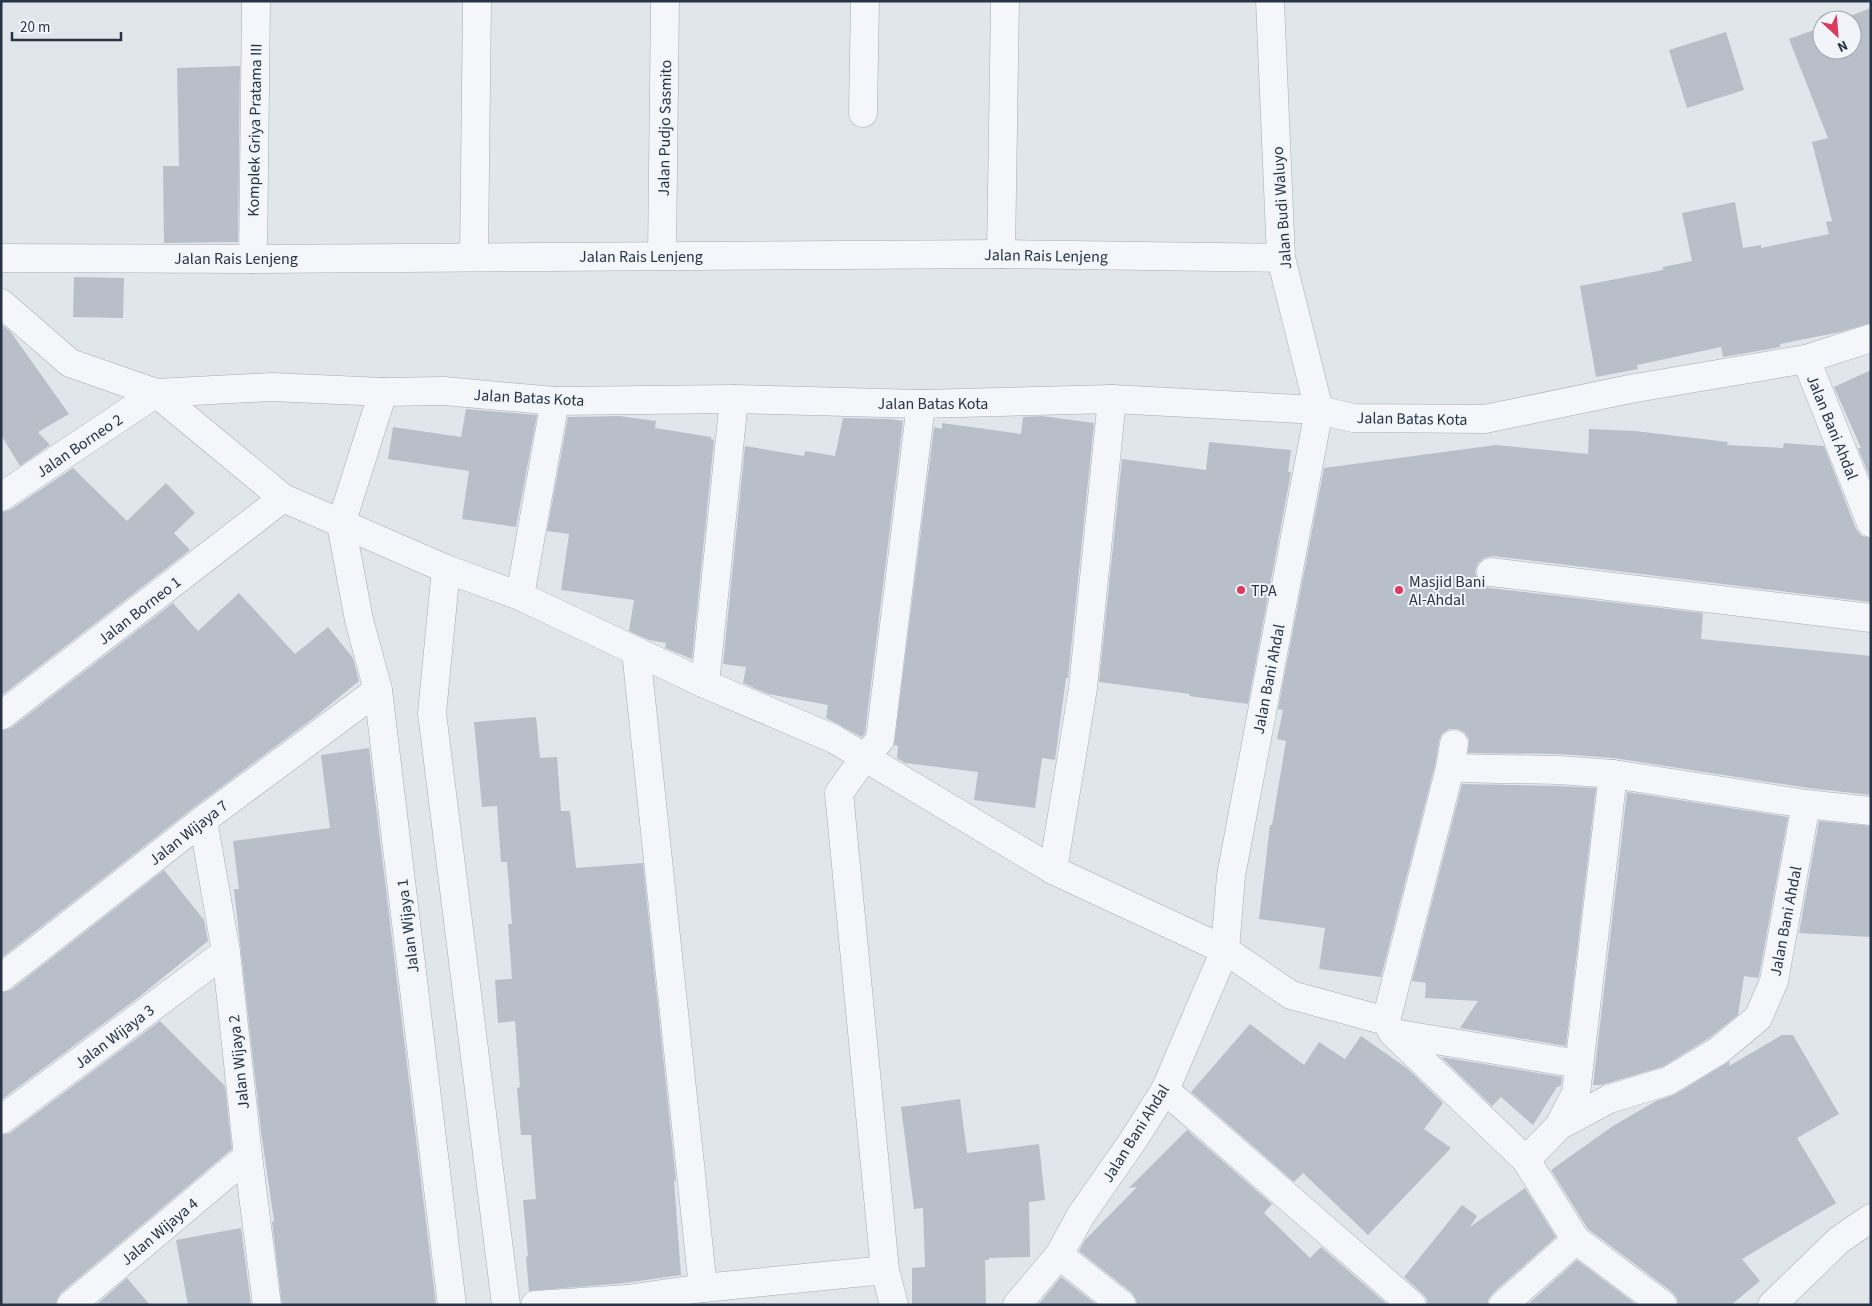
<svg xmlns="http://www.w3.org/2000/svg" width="1872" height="1306" viewBox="0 0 1872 1306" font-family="'Source Sans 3',sans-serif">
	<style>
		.building { fill: #b8bfc9 }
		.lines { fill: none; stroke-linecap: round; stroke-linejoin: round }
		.minor-casing { stroke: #a5adb6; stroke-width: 29 }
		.tertiary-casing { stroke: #a5adb6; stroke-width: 29 }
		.minor { stroke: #f4f6f9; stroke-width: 28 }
		.tertiary { stroke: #f4f6f9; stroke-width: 28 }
		.poi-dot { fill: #db3b5f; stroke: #f1f4f8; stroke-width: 2 }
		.labels { text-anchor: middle; stroke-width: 4; stroke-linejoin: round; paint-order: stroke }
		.street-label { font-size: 16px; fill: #273445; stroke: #f1f4f8 }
		.poi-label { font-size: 16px; fill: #273445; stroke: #f1f4f8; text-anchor: start }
	</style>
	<rect width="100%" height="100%" fill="#e1e6eb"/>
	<g class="building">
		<path d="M1871,8v315l-31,9 -60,12v3l-16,3 -41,7 -2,-10 -84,18 1,4 -42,8 -16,-91 83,-16v-3l29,-6 -10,-48 53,-11 8,46 18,-3v3l68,-14 -3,-12 6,-1 -20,-79 16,-4 -39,-99 33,-12v23h30v-30h-13z"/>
		<path d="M1726,32l18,58 -57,18 -18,-58z"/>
		<path d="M240,66l-2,176 -74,1 -1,-77h16l-2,-98z"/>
		<path d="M74,277l50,1 -1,40 -50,-1z"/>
		<path d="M1,324l9,7 59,83 -31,18 12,13 -30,21 -19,-31z"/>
		<path d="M1871,370v110l-13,-32h3l-27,-61z"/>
		<path d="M466,409l71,6 -21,112 -54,-8 7,-48 -81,-12 5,-32 68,10z"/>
		<path d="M619,416l37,5 -1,7 56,9v2l3,1 -22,219 -27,-11 1,-5 -17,-3 -20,-9 5,-31 -73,-10 8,-56 -22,-3 21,-114z"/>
		<path d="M1042,416l52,7 -26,255h-2l-11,82 -13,-2 -7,50 -61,-8 4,-28 -73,-9 -8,-5 1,-12 -4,-1 40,-318 8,2v-6l79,11 2,-17z"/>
		<path d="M843,418l47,1 13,2 -38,312 -3,4 -36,-19 2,-13 -60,-11 -25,-11 3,-16 -23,-3 22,-218 59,10 1,-5 30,5z"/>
		<path d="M1589,429l46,2 93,11 -1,3 56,3 1,-5 40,3 32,83 6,7 9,2 -1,64 -377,-46 -9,2 -6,5 -3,8 2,8 5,6 7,3 214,25 -2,26 170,17v139l-63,-7 -194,-30 -55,-4 -91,-1 1,-14 -5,-7 -7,-3h-8l-7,5 -3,7 -4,24 -54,212 -62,-8 6,-41 -66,-9 11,-94h2l14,-84 -9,-2 6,-29 -5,-1 46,-241 172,-23 92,9z"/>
		<path d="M1209,442l82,8 -3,22h3l-43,232 -59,-8 1,-2 -91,-12 23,-223 84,11z"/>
		<path d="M73,468l54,53 39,-38 29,30 -21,20 16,17 -189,146v-184l9,-2z"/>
		<path d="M239,593l56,61 33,-27 25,31 6,23 -44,36 -122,91 -192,150v-227l10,-3 162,-125 25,28z"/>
		<path d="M536,717l4,41 17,-1 4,54h9l6,57 67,-5 33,318h-2l7,94 -56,8 -96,8 -3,-34 2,-1 -5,-56 13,-1 -5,-64h-10l-4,-47 3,-1 -5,-66 -17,2 -3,-43 17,-1 -4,-55h4l-5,-62h-6l-4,-56 -15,1 -8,-85z"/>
		<path d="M369,748l67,557h-154l-10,-83 2,-1 -13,-90 -27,-242h5l-6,-48 97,-13 -9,-73z"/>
		<path d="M1462,784l96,2 38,2 -30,258 -106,-18 18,-27 -53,-3 1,-15 -14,-2z"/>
		<path d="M1627,792l161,25 -29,159 -1,2 -14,-2 -6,39 -29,23 -47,29 -60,18h-9z"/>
		<path d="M1819,821l52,5v111l-72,-4z"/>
		<path d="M164,870l40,50 4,21 -69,56 -138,103v-107l10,-3z"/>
		<path d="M160,1021l65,65 7,63 -171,144 -4,6 -1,6h-55v-170l9,-2z"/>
		<path d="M1250,1024l54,41 15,-23 26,17 16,-23 47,33 35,34 -19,26 27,19 -83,87 -65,-62 -9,9 -103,-90z"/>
		<path d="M1782,1035h11l46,79 -42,24 39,65 -94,56 18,22 -29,24h-53l-1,-7 -5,-6 -84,-63 -37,-59 62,-44 43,-25 20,-7 54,-33 -1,5z"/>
		<path d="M1441,1057l121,20 -1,9 -4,1 -24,38 -32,-28 -9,9z"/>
		<path d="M960,1099l7,54 72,-9 6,56 -16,2 1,55 -41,1v2h-4l1,44 -74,1v-37l13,-1 -2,-59 -9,1 -13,-102z"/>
		<path d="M1187,1130l85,74 -8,9 46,45 11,-11 67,58h-251l-1,-6 -4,-6 -53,-42 6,-11 52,-53 -8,1z"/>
		<path d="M1525,1188l31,49 -63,56 -5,7v5h-61v-6l-4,-5 -19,-17 58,-72 15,11 -7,11z"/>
		<path d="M241,1228l10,77h-63l-12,-65z"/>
		<path d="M1577,1260l60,45h-110z"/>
		<path d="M1061,1277l36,28h-59z"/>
		<path d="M127,1278l23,27h-54z"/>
	</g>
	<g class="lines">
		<defs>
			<g id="minor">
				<path d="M863,113l2,-112"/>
				<path d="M1001,254l4,-253"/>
				<path d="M662,255l3,-254"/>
				<path d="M474,256l3,-255"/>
				<path d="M1,258l252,1 748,-5 280,4"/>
				<path d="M253,259l3,-258"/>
				<path d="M1,303l69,60 86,30 116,-6 111,5 61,-1 111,10 179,-2 187,5 191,-5 207,11"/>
				<path d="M1806,359l65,164"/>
				<path d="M383,392l-42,132 18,96 19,70 74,615"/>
				<path d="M1,497l155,-104 127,105"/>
				<path d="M446,569l-14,144 74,592"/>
				<path d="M1491,572l380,46"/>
				<path d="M520,596l35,-195"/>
				<path d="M636,651l67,637"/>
				<path d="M705,684l29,-285"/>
				<path d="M1,716l282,-218 163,71 74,27 185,88 129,55 219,131 172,80 66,45 95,26 7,12 133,127 50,80 87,65"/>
				<path d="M1450,768l109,2 54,4 193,30 65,7"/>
				<path d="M203,820l23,132 22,204 19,149"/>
				<path d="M1053,870l30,-182 29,-289"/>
				<path d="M1,978l202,-158 175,-130"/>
				<path d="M1386,1021l64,-253 4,-24"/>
				<path d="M1393,1033l186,31"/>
				<path d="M1165,1090l247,215"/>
				<path d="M1,1120l225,-168"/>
				<path d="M1559,1126l50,-27 59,-18 50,-30 40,-33 16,-37 32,-177"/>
				<path d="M1526,1160l33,-34 17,-33 37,-319"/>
				<path d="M1059,1255l63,50"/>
				<path d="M71,1305l177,-149"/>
				<path d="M535,1305l92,-6 76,-11 182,-18"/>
				<path d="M894,1305l-9,-35 -46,-477 25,-35 16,-18 41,-336"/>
				<path d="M1503,1305l73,-65"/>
				<path d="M1772,1305l67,-65 32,-22"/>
			</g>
			<g id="tertiary">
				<path d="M1319,410l34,8 132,1 145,-30 176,-30 65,-21"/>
				<path d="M1017,1305l42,-50 22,-40 51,-73 33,-52 60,-140 6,-74 88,-466 -38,-152 -11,-257"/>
			</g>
		</defs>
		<use href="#minor" class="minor-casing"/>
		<use href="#tertiary" class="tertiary-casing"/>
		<use href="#minor" class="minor"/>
		<use href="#tertiary" class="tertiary"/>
	</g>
	<g class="poi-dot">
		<circle cx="1241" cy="590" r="5"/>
		<circle cx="1399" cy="590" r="5"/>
	</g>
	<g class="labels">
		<g class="street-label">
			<text transform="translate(664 128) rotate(-89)" y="6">Jalan Pudjo Sasmito</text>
			<text transform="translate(254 130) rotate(-89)" y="6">Komplek Griya Pratama III</text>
			<text transform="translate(1281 208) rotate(-94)" y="6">Jalan Budi Waluyo</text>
			<text transform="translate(1046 255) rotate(1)" y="6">Jalan Rais Lenjeng</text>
			<text x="641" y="262">Jalan Rais Lenjeng</text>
			<text x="236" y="264">Jalan Rais Lenjeng</text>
			<text transform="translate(529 397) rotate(3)" y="6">Jalan Batas Kota</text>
			<text x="933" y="409">Jalan Batas Kota</text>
			<text transform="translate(1412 418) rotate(1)" y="6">Jalan Batas Kota</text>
			<text transform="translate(1833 427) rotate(68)" y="6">Jalan Bani Ahdal</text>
			<text transform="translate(79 445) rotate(-34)" y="6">Jalan Borneo 2</text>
			<text transform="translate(139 610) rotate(-38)" y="6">Jalan Borneo 1</text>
			<text transform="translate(1268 679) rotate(-79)" y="6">Jalan Bani Ahdal</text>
			<text transform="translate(188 832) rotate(-38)" y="6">Jalan Wijaya 7</text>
			<text transform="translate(1785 921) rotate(-79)" y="6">Jalan Bani Ahdal</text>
			<text transform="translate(407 926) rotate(-97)" y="6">Jalan Wijaya 1</text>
			<text transform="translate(114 1036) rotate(-37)" y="6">Jalan Wijaya 3</text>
			<text transform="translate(238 1062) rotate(-96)" y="6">Jalan Wijaya 2</text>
			<text transform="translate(1135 1133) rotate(-58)" y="6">Jalan Bani Ahdal</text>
			<text transform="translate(159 1231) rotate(-40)" y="6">Jalan Wijaya 4</text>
		</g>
		<g class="poi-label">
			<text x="1409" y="587">Masjid Bani<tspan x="1409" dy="18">Al-Ahdal</tspan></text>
			<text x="1251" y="596">TPA</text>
		</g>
	</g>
	<rect width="1872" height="1306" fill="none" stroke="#273445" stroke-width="5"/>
	<g transform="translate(1837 35) rotate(154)"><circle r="24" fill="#f1f4f8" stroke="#a0a7b0"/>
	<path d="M0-4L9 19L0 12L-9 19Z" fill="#db3b5f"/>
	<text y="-8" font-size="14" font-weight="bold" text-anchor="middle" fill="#273445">N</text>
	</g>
	<path d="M12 32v8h109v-8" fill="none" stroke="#273445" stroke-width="2.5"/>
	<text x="20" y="32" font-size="15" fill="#273445" stroke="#f1f4f8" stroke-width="4" paint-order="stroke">20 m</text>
</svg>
